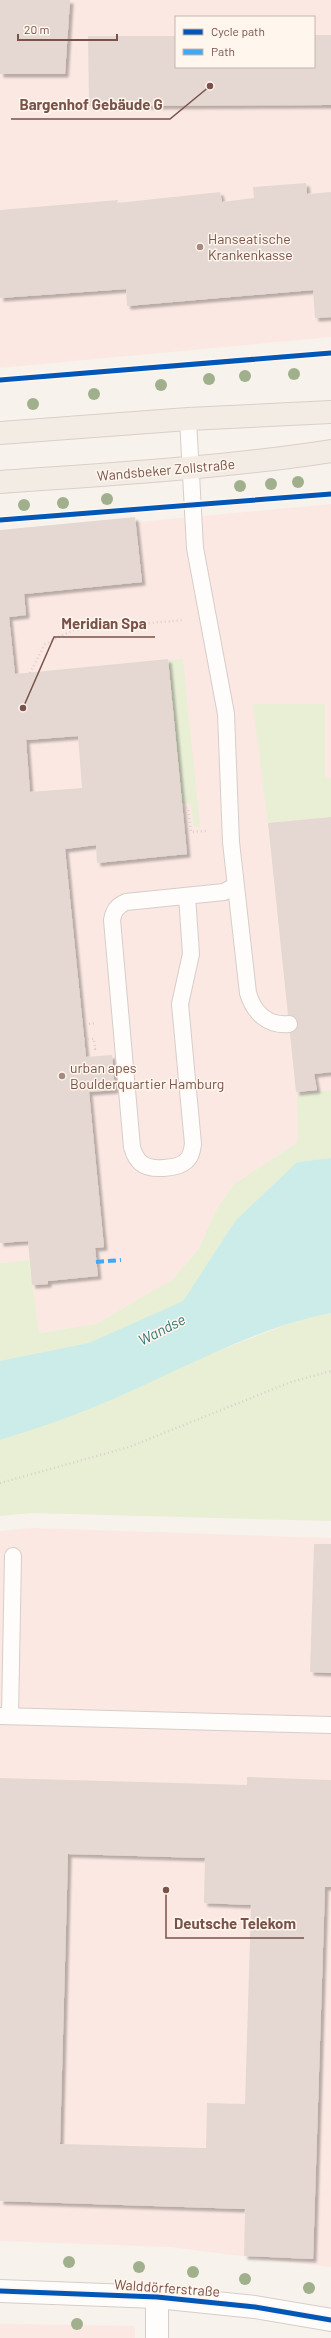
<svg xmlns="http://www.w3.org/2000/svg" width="331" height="2338" viewBox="0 0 331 2338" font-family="Barlow,sans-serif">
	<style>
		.commercial { fill: #fbe8e2; fill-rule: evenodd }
		.green { fill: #e8efd5 }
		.water { fill: #ccece9 }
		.building { fill: #e5d8d3; fill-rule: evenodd; filter: url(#shadow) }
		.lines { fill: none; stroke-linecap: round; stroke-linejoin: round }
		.service-casing { stroke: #d7cdc8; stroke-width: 18 }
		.minor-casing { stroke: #d7cdc8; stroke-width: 24 }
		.tertiary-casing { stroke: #d7cdc8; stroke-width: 24 }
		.primary-casing { stroke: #dacec9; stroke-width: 24 }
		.path { stroke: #dbd0cd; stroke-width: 2.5; stroke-dasharray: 1 3; stroke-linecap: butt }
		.service { stroke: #fefdfc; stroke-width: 16 }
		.minor { stroke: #fefdfc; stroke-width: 22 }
		.tertiary { stroke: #fefdfc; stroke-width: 22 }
		.primary { stroke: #f3ece5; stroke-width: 22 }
		.quiet { stroke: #3fa9f5; stroke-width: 4; stroke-dasharray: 8 4; stroke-linecap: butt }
		.cycleway-casing { stroke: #fff6ee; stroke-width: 8 }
		.cycleway { stroke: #0057b8; stroke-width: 5 }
		.tree { fill: #a0b08c }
		.poi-dot { fill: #a58a82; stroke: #fff6ee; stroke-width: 1.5 }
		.labels { text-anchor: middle; stroke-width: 3; stroke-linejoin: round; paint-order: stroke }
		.poi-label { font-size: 14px; fill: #795249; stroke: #fff6ee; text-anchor: start }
		.street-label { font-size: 14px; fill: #795249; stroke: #fff6ee }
		.water-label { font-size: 15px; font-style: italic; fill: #387778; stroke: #fff6ee }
		.leader { fill: none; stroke: #795249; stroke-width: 1.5 }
		.callout-dot { fill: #795249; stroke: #fff6ee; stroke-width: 1.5 }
		.callout-label { font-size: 15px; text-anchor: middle; font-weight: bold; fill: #795249; stroke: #fff6ee; stroke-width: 3; stroke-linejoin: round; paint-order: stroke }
	</style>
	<defs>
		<filter id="shadow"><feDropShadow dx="3.5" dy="3.5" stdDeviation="1" flood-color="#0004"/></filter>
	</defs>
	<rect width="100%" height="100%" fill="#f8f2ec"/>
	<g class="commercial">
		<path d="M0,0h331v337l-331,31zM176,17h138v50h-138z"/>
		<path d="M331,504v586l-34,4 1,48 -64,42 -18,26 -18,40 -25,29 -77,45 -58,9 -9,-73 -29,3v-728z"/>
		<path d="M31,1528l300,10v729l-162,-20 -169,-6v-710z"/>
		<path d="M0,2324l135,2v12h-135z"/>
	</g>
	<g class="green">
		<path d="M183,659l17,168h-6l-3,-23h-9l-14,-144z"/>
		<path d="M253,704h72v74h6v39l-63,6z"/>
		<path d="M331,1090v68l-34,4 -60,58 -54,81 30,52 85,-33 33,-7v208l-299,-8 -32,3v-253l29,-3 10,73 57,-9 77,-45 25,-29 18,-40 18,-26 64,-42 -1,-48z"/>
	</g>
	<path class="water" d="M331,1158v155c-86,17 -161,64 -242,96 -29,12 -59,21 -89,31v-79l89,-18 94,-42 53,-81 61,-58z"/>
	<g class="building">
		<path d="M0,0h70l-5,74h-65z"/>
		<path d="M314,35h17v70l-242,1 -1,-70h88v31h138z"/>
		<path d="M306,183l1,11 24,-2v125l-16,1 -2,-28 -186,16 -1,-17 -126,9v-88l118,-10 -1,3 103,-11 2,10 32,-4 -1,-11z"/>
		<path d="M135,517l7,65 -118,12 2,21 -17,2 6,57 153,-15 19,195 -90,9 -1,-18 -31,4 21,208 26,-2 3,35 -26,2 15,155 -9,1 3,28 -50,5v3l-16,1 -4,-44 -28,2v-713zM78,736l4,52 -52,4 -4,-52z"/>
		<path d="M331,817v255l-17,2 3,16 -21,2 -28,-269z"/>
		<path d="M314,1544h17v129l-21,-1z"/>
		<path d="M247,1777l84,3v107h-6l-12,372 -69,-3 1,-47 -245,-8v-423l247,7zM68,1854l137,4 -1,45 47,2 -6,199 -38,-1 -1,45 -146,-4z"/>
	</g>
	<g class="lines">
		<defs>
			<g id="service">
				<path d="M188,419l7,129 31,166 5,128 17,151c6,20 20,33 41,31"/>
				<path d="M187,896l4,58 -11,50 13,140c-1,7 -2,13 -7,17 -8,8 -36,10 -45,2 -5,-4 -7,-9 -9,-16l-20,-227c2,-10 5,-14 14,-18l98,-10 11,-6"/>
				<path d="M0,1716l331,9"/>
				<path d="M10,1716l3,-160"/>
			</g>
			<path id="minor" d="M157,2338v-41"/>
			<path id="tertiary" d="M0,2291l157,6 98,10 76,13"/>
			<g id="primary">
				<path d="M0,433l188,-14 143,-7"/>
				<path d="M0,482c111,-8 221,-14 331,-31"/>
			</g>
		</defs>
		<use href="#service" class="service-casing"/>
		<use href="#minor" class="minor-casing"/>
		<use href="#tertiary" class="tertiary-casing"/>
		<use href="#primary" class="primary-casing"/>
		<g class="path">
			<path d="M30,673l15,-29 28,-14 111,-10"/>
			<path d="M182,808h6l3,24 15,-1"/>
			<path d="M89,1024l6,-1"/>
			<path d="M84,1039h10l1,10 2,-1"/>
			<path d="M0,1483l129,-36 162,-65 40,-11"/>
		</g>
		<use href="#service" class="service"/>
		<use href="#minor" class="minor"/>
		<use href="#tertiary" class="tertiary"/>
		<use href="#primary" class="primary"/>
		<path class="quiet" d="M96,1262l25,-2"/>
		<defs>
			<g id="cycleway">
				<path d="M0,380l331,-27"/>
				<path d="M0,520l331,-26"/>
				<path d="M0,2291l157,6 98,10 76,13"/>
			</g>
		</defs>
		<use href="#cycleway" class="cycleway-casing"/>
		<use href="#cycleway" class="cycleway"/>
	</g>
	<g class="tree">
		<circle cx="294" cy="374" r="6"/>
		<circle cx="245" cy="376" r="6"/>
		<circle cx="209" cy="379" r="6"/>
		<circle cx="161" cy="385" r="6"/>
		<circle cx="94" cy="394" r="6"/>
		<circle cx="33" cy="404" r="6"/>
		<circle cx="298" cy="482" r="6"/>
		<circle cx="271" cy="484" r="6"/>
		<circle cx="240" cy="486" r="6"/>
		<circle cx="107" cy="499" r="6"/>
		<circle cx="63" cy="503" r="6"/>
		<circle cx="24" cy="505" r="6"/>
		<circle cx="69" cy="2262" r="6"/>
		<circle cx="139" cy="2267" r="6"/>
		<circle cx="193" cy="2272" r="6"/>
		<circle cx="245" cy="2279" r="6"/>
		<circle cx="309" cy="2288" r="6"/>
		<circle cx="77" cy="2324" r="6"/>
	</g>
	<g class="poi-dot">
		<circle cx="200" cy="247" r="4"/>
		<circle cx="62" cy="1076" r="4"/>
	</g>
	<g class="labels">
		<g class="poi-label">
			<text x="208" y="244">Hanseatische<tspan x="208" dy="16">Krankenkasse</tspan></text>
			<text x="70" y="1073">urban apes<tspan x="70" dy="16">Boulderquartier Hamburg</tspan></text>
		</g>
		<g class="street-label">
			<text transform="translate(166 470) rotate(-5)" y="5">Wandsbeker Zollstraße</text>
			<text transform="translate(167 2288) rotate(4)" y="5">Walddörferstraße</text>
		</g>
		<g class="water-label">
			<text transform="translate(162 1330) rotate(-27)" y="5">Wandse</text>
		</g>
	</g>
	<path class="leader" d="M210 86L170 119H11M23 708L54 637H155M166 1890L166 1938H304"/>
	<g class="callout-dot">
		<circle cx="210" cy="86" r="4"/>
		<circle cx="23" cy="708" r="4"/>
		<circle cx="166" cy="1890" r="4"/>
	</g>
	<g class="callout-label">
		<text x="91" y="110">Bargenhof Gebäude G</text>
		<text x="104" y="629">Meridian Spa</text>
		<text x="235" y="1929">Deutsche Telekom</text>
	</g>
	<rect x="175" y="16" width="140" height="52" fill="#fff6ee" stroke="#c9b4ac"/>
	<rect x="183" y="29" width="20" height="6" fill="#0057b8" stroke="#c9b4ac"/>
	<text x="211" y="36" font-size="12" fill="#795249">Cycle path</text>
	<rect x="183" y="49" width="20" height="6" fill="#3fa9f5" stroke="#c9b4ac"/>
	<text x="211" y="56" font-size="12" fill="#795249">Path</text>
	<path d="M18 34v6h99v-6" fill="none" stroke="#795249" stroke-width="2"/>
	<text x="24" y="34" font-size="12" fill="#795249" stroke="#fff6ee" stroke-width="3" paint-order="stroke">20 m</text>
</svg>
